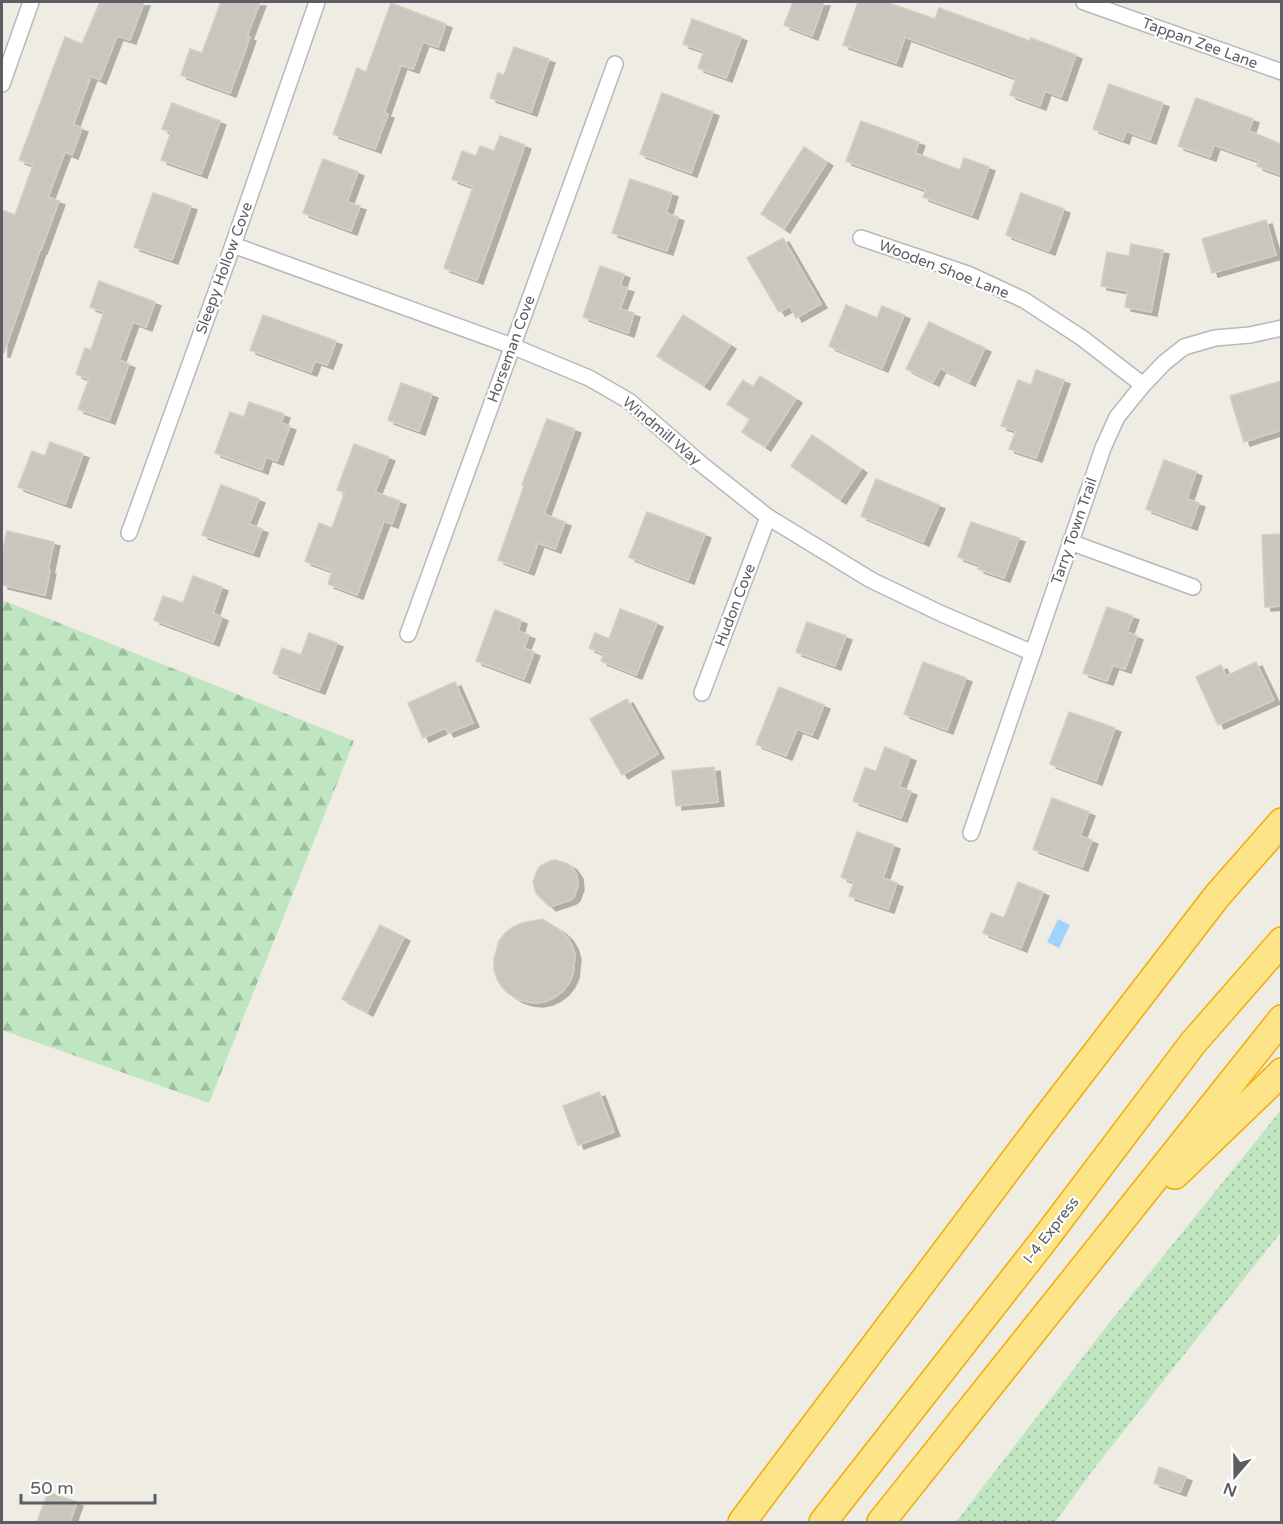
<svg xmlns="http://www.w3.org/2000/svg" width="1283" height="1524" viewBox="0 0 1283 1524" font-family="'Varela Round',sans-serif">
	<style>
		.grass { fill: url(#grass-dots) }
		.forest { fill: url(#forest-firs) }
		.water { fill: #a2d3ff }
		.building { fill: #c9c6c0; stroke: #d3cec1; stroke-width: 1.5; filter: url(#shadow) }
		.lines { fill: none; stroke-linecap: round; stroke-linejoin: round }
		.minor-casing { stroke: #b5b9bd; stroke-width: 18 }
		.motorway-casing { stroke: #f1ad00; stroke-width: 30 }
		.minor { stroke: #fff; stroke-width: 15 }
		.motorway { stroke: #fee489; stroke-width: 27 }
		.labels { text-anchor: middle; stroke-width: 4.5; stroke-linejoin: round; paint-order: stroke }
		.street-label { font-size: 15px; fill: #5b5f64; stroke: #fff }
	</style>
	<defs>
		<pattern id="grass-dots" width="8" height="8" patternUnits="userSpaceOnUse" patternTransform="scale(1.5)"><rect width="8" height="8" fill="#bfe6c0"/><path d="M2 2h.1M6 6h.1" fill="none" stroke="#9ebea0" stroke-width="1.8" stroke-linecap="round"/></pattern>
		<pattern id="forest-firs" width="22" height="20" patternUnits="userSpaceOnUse" patternTransform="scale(1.5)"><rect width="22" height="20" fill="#bfe6c0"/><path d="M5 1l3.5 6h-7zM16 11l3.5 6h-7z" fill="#9ebea0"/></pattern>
		<filter id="shadow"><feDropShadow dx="6" dy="4" stdDeviation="0" flood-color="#0004"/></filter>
	</defs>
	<rect width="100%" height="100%" fill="#eeece3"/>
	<path class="grass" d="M1281,1110v122l-185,234 -41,56h-99l150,-195z"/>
	<path class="forest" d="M2,600l352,141 -145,362 -207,-73z"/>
	<path class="water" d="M1058,919l12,6 -11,23 -12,-6z"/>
	<g class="building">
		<path d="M100,2h44l-14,38 -13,-4 -17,44 -9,-4 -18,49 9,3 -10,27 -7,-3 -17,45 11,4 -18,49h-1l-36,103h-2v-143l13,5 18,-50 -14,-5 46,-123 17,7z"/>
		<path d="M221,2h39l-13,34 3,1 -20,56 -49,-18 9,-26 12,4z"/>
		<path d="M793,2h31l-12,34 -28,-11z"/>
		<path d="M858,2h28l49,17 4,-11 91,33 1,-3 45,17 -15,42 -16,-6 -5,15 -30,-11 6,-17 -111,-41 -9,26 -53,-18z"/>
		<path d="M391,3l55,21 -8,23 -15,-5 -10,27 -12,-4 -17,48 4,1 -13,35 -42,-15 24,-66 9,4z"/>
		<path d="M692,19l49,18 -15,41 -28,-10 6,-17 -21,-7z"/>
		<path d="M514,47l35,12 -18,53 -41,-14 8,-25 6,2z"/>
		<path d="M1109,84l54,19 -13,37 -24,-9 -3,9 -30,-11z"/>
		<path d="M662,93l51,19 -22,61 -51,-19z"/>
		<path d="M1196,98l57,21 -4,12 32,13v31l-24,-9 2,-5 -45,-16 -4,12 -32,-11z"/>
		<path d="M172,103l48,18 -19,53 -40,-14 10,-28 -9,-3z"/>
		<path d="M861,121l58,21 -4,11 45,17 4,-12 25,9 -17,48 -49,-18 3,-7 -80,-29z"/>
		<path d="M500,136l25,9 -48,135 -33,-12 29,-81 -21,-8 10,-28 14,5 4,-10 14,5z"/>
		<path d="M804,147l23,15 -43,67 -23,-15z"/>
		<path d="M323,159l35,13 -11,30 13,4 -9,25 -48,-18z"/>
		<path d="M630,179l42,14 -6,20 12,4 -11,34 -55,-18z"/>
		<path d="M153,193l38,13 -19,54 -38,-13z"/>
		<path d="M1021,193l43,16 -15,42 -43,-16z"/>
		<path d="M1266,220l10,35 -64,18 -10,-34z"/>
		<path d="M783,238l38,66 -25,14 -6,-12 -11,6 -32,-54z"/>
		<path d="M1131,244l32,6 -12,62 -26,-5 3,-16 -27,-5 6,-34 22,4z"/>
		<path d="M600,266l24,8 -4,12 8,2 -8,21 14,4 -6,20 -45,-16z"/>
		<path d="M99,281l56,21 -9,25 -13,-5 -14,38 10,4 -20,56 -31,-11 11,-30 -13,-5 9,-26 6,2 13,-38 -14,-5z"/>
		<path d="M846,305l31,13 5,-12 22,9 -22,53 -53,-22z"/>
		<path d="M263,315l73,26 -9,24 -12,-4 -4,11 -61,-22z"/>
		<path d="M683,315l47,30 -26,41 -47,-30z"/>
		<path d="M929,322l56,26 -16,34 -29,-14 -7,14 -27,-13z"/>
		<path d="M1036,370l28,10 -28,78 -27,-9 7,-18 -15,-5 17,-46 13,5z"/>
		<path d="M760,376l36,23 -31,48 -23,-15 8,-13 -23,-15 16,-24 10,7z"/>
		<path d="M1281,381v49l-37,12 -14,-46z"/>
		<path d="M401,383l31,11 -13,37 -31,-11z"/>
		<path d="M249,402l35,12 -3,9 9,3 -13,35 -11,-4 -4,13 -47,-17 15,-41 14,5z"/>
		<path d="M547,419l28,10 -31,85 21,8 -10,27 -17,-6 -10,28 -30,-11 26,-74 -2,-1z"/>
		<path d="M812,435l49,34 -21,31 -49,-34z"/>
		<path d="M50,442l33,12 -18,50 -47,-17 14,-36 13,5z"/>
		<path d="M354,444l35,13 -14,35 25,9 -8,23 -8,-3 -27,74 -29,-11 4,-13 -27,-10 14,-38 13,5 13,-36 -8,-2z"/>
		<path d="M1164,460l32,12 -9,27 12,4 -8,23 -45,-17z"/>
		<path d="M876,479l63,26 -16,37 -62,-26z"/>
		<path d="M221,485l38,14 -10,25 13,5 -9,24 -51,-18z"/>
		<path d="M647,512l58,22 -17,46 -59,-23z"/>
		<path d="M971,522l48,16 -15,40 -26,-9 2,-4 -22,-8z"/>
		<path d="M7,531l47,11 -6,28h2l-5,25 -43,-10v-31z"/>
		<path d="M1281,534v72l-16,1 -3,-72z"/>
		<path d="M193,576l29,11 -9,26 9,4 -9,25 -59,-22 9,-24 20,7z"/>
		<path d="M1107,607l26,9 -6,16 10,4 -12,33 -12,-4 -6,16 -24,-8z"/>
		<path d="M620,609l37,14 -21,52 -35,-14 3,-7 -15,-6 6,-15 14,6z"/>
		<path d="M495,610l26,10 -3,11 11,4 -5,13 10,4 -10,27 -48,-18z"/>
		<path d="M807,622l39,14 -11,30 -39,-14z"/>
		<path d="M309,633l28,10 -18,47 -46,-17 9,-25 19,7z"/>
		<path d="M923,662l43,16 -19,52 -43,-16z"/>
		<path d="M1256,662l18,38 -56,25 -22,-48 25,-12 5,11z"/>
		<path d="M455,682l18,41 -25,10 -3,-5 -22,10 -15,-35z"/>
		<path d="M779,687l45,18 -12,30 -15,-6 -11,27 -30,-12z"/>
		<path d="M627,699l31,55 -36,21 -32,-56z"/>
		<path d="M1069,712l46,16 -19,53 -46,-17z"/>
		<path d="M885,747l25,10 -11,30 12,4 -10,27 -48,-17 12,-33 11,3z"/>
		<path d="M714,767l4,35 -42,4 -4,-35z"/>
		<path d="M1052,798l37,14 -9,24 12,4 -10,27 -49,-18z"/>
		<path d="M857,832l37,13 -11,33 14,5 -9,26 -39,-13 5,-14 -13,-5z"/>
		<path d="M555,860l11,3 5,3 6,9 1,11 -4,11 -4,3 -20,7 -14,-14 -3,-11 4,-11 3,-5 10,-5z"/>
		<path d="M1018,882l25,10 -22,56 -38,-15 8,-20 13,5z"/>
		<path d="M542,919l18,11 7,7 5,8 3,10 -2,19 -4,9 -6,8 -8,6 -8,4 -10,2 -10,-1 -9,-3 -9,-5 -7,-7 -5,-8 -3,-10v-10l5,-18 6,-8 8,-6 9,-4z"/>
		<path d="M380,925l24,12 -37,75 -25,-13z"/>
		<path d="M599,1092l15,40 -36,13 -15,-39z"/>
		<path d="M1159,1467l27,10 -6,15 -26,-9z"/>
		<path d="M48,1492l29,10 -7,20h-33z"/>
	</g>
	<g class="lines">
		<defs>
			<g id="minor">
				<path d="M1084,2l198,70"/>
				<path d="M2,84l29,-82"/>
				<path d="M861,238l107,36 56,26 58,38 61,47"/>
				<path d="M233,245l279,101 77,32 40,23 71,62 68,54 103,63 71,34 91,39"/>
				<path d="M129,533l104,-288 84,-243"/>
				<path d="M1070,542l123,45"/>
				<path d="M408,634l207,-570"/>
				<path d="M702,693l66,-176"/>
				<path d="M971,833l132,-385 14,-31 26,-32 21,-22 20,-16 31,-9 35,-3 32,-7"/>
			</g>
			<g id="motorway">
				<path d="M1175,1175l107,-103"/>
				<path d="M742,1522l298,-396 177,-230 65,-74"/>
				<path d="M823,1522l221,-282 149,-197 89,-102"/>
				<path d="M881,1522l401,-503"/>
			</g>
		</defs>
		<use href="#minor" class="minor-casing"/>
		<use href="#motorway" class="motorway-casing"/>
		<use href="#minor" class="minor"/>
		<use href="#motorway" class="motorway"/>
	</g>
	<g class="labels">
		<g class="street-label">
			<text transform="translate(1200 43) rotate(20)" y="5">Tappan Zee Lane</text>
			<text transform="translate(224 268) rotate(-70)" y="5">Sleepy Hollow Cove</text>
			<text transform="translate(944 269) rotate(21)" y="5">Wooden Shoe Lane</text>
			<text transform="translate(511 349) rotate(-70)" y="5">Horseman Cove</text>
			<text transform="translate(662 431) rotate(40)" y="5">Windmill Way</text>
			<text transform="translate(1074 531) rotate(-71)" y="5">Tarry Town Trail</text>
			<text transform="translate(735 605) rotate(-69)" y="5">Hudon Cove</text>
			<text transform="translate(1051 1230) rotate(-52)" y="5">I-4 Express</text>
		</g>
	</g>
	<rect width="1283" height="1524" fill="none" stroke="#5b5f64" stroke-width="6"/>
	<g transform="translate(1235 1476) rotate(200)" stroke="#ffffff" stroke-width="4.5" paint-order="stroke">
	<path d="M0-4.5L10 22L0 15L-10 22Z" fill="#5b5f64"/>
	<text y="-9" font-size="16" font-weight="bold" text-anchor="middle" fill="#5b5f64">N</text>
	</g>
	<path d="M21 1494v9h134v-9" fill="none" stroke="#5b5f64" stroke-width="3"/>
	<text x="30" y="1494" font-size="18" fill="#5b5f64" stroke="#ffffff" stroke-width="4.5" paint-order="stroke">50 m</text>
</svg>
